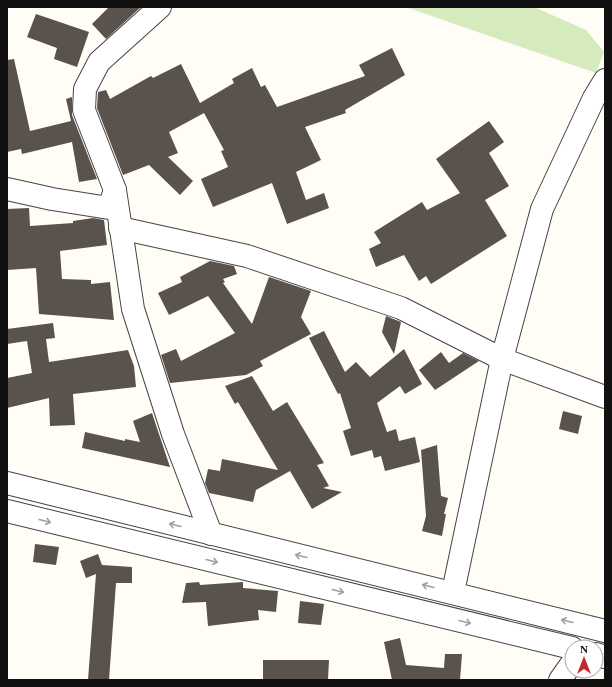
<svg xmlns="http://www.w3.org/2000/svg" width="612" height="687" viewBox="0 0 612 687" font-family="'Times New Roman',serif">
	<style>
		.green { fill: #d5ebbd }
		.building { fill: #5a524d }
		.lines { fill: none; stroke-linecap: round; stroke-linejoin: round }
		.minor-casing { stroke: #444; stroke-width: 24 }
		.tertiary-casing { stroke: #444; stroke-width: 24 }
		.minor { stroke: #fff; stroke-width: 22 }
		.tertiary { stroke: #fff; stroke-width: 22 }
		.oneway { stroke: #a0a0a0 }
	</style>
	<rect width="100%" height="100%" fill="#fffdf5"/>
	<path class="green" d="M406,7h128l52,23 18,22 -8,21z"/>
	<g class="building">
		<path d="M109,7h32l-35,32 -14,-15z"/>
		<path d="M36,14l53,18 -12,35 -23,-8 3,-11 -30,-11z"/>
		<path d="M392,48l13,27 -60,35 1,3 -41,14 16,33 -25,12 10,28 18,-7 5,15 -42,16 -15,-41 -59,24 -12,-28 27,-12 -7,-16 3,-1 -20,-37 -35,19 9,21 -10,4 25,24 -13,14 -31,-30 -26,10 -26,-67 1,-16 8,-2 4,9 41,-23 2,2 28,-14 19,39 34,-20 -2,-4 20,-11 9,19 4,-2 12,22 88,-31 -6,-11z"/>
		<path d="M14,59l16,72 41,-10 -5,-22 6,-2v18l25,64 -18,3 -7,-40 -50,12 -1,-5 -14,3v-92z"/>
		<path d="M489,121l15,21 -15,11 20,33 -24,14 22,36 -76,48 -5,-8 -7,5 -15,-26 -28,12 -7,-18 12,-6 -7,-11 48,-30 5,8 33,-17 -24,-34z"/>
		<path d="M29,208l1,18 43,-3v-2l20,-3 11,2 3,25 -47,6 2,28 29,1v4l19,-2 4,38 -75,-6 -3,-46 -29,2v-61z"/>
		<path d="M210,261l24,5 3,8 -14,5 2,3 -2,1 29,41 17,-47 42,14 -10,26 10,17 -51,27 3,5 -17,9 -76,8 -9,-28 15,-6 5,12 54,-28 -27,-37 -39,19 -11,-22 24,-11 -2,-5z"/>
		<path d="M386,316l15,6 -7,32 -12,-22z"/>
		<path d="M53,323l2,15 -9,1 3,23 79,-12 6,16 2,21 -63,7 2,31 -25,1 -1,-28 -42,10v-30l25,-5 -5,-32 -20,3v-15z"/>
		<path d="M324,331l21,41 11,-10 14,15 34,-28 18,35 -17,10 -5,-8 -23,17 10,29 9,-3 3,12 16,-4 5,25 -35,9 -4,-15 -7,2 -2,-8 -21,6 -8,-25 8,-3 -11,-35 -2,1 -29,-56z"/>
		<path d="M441,352l8,11 14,-10 16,8 -44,29 -16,-20z"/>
		<path d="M252,376l21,35 14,-9 37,61 -7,2 12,21 -6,2 19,4 -30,17 -22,-38 -34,19 -3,12 -44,-9 -4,-10 3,-14 12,2 2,-12 56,11 -40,-68 -3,2 -10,-18z"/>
		<path d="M563,411l19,5 -4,18 -19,-5z"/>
		<path d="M152,413l18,54 -88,-19 3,-16 40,9v-2l15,3 -7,-21z"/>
		<path d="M437,445l4,51 7,2 -4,16h2l-4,22 -20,-5 4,-15 -5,-66z"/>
		<path d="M35,544l24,3 -3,18 -23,-3z"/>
		<path d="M98,554l4,11 30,2v16h-16l-7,97h-21l8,-106 -10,4 -6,-17z"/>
		<path d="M199,582l1,3 43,-3v6l35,3 -2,21 -18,-2 1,10 -51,6 -2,-24 -24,1 4,-20z"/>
		<path d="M300,601l24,3 -3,21 -23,-2z"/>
		<path d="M400,638l6,27 38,3 1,-14h17l-2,26h-68l-8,-38z"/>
		<path d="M263,660h66l-1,20h-65z"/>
	</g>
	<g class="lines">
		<defs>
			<g id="minor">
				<path d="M160,7l-61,55 -14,27 -1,21 31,80 18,119 40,125 38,100"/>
				<path d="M605,80l-11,18 -52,111 -40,150 103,38"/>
				<path d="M7,189l45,10 57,9 6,-18"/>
				<path d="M120,228l127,28 154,52 101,51 -49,233"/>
				<path d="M560,680l12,-17"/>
			</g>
			<g id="tertiary">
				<path d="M7,483l598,148"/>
				<path d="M7,511l565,137"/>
				<path d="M596,654l9,3"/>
			</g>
		</defs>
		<use href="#minor" class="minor-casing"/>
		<use href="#tertiary" class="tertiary-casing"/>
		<use href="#minor" class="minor"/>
		<use href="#tertiary" class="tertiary"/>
	</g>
	<defs><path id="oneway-shaft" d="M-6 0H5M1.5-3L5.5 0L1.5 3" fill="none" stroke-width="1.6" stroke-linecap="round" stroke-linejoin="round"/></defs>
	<g class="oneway">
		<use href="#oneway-shaft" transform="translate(45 521) rotate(15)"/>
		<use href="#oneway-shaft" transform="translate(175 525) rotate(-166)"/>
		<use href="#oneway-shaft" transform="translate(301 556) rotate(-166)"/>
		<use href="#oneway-shaft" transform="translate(212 561) rotate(14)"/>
		<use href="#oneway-shaft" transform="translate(428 586) rotate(-166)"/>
		<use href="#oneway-shaft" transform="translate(338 591) rotate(14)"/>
		<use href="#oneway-shaft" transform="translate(567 621) rotate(-166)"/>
		<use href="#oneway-shaft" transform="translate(465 622) rotate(14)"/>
	</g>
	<rect width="612" height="687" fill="none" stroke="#111111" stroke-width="16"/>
	<g transform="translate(584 659)"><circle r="19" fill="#ffffff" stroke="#a0a0a0"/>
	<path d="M0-3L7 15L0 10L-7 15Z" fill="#c4262e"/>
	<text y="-6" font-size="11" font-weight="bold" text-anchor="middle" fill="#111111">N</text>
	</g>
</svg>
